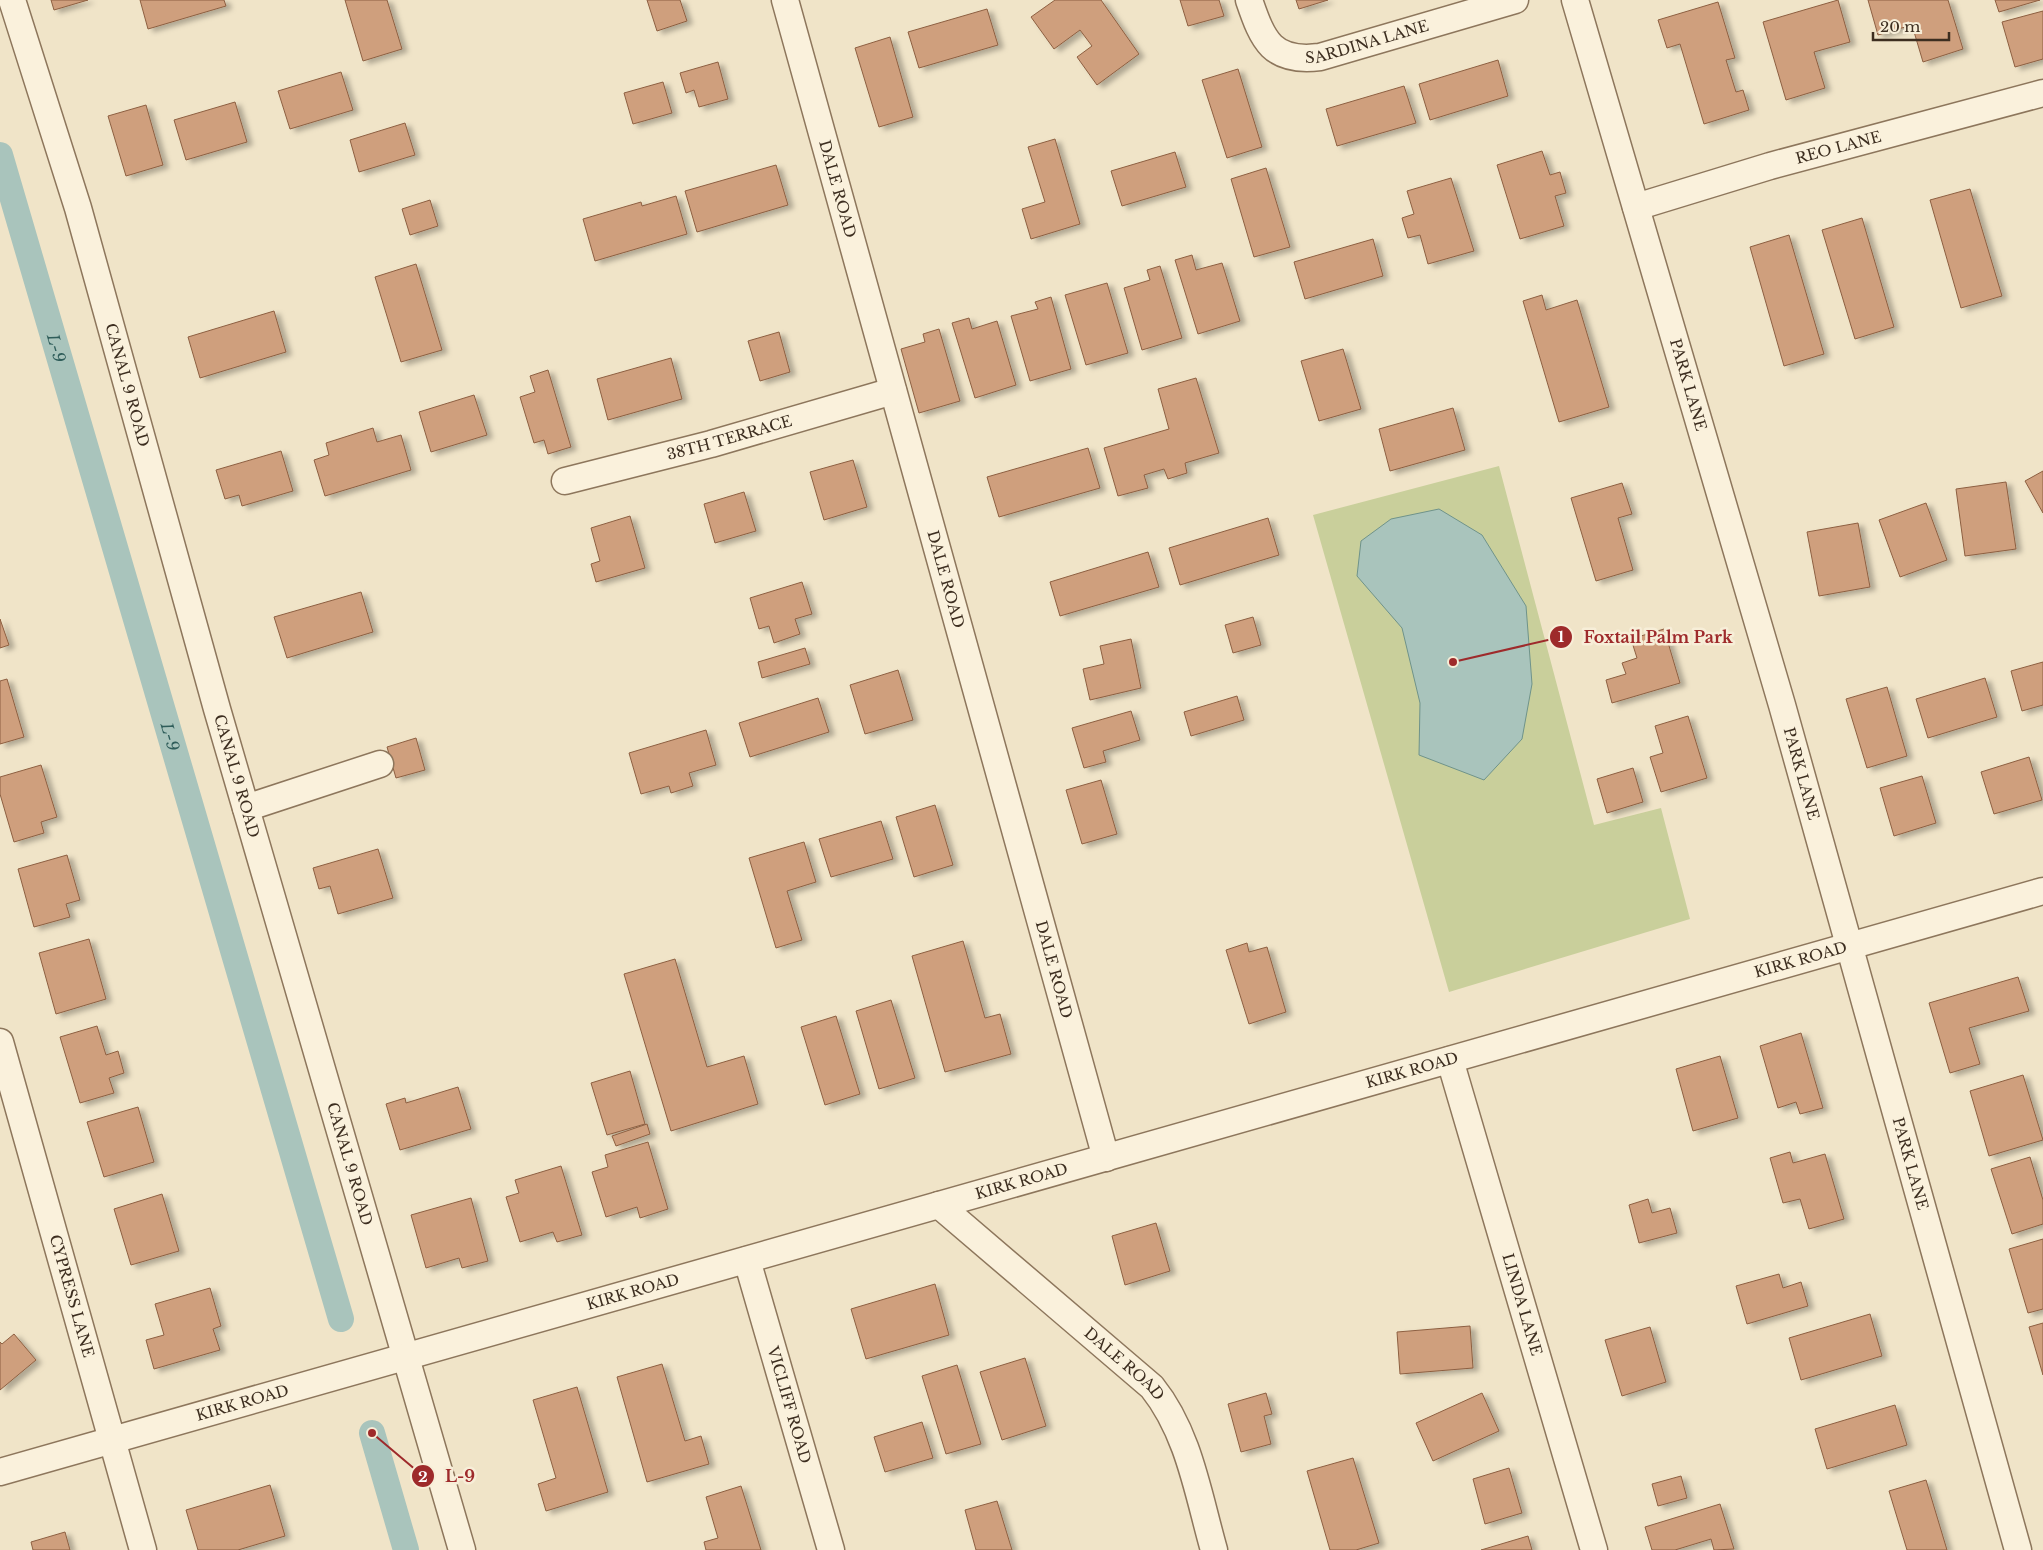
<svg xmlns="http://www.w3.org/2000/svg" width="2043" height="1550" viewBox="0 0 2043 1550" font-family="'Libre Baskerville',serif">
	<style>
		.green { fill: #c9cf9b }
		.water { fill: #a9c4bc; stroke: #6f938a }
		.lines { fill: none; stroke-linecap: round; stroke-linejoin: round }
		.canal { stroke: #a9c4bc; stroke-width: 26 }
		.building { fill: #cf9f7d; stroke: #8d5f41; filter: url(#shadow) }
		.minor-casing { stroke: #8d765c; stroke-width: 29 }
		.minor { stroke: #faf1dc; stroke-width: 26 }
		.labels { text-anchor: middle; stroke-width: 5; stroke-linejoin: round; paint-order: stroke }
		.street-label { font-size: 15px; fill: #3d2e20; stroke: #f7eed8 }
		.water-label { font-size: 16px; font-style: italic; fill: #2f5d5a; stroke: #f7eed8 }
		.leader { fill: none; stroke: #9e2a2b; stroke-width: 2 }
		.callout-dot { fill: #9e2a2b; stroke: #f7eed8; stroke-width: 2 }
		.mark-label { font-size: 15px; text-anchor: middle; font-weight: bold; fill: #fff }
		.callout-label { font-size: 16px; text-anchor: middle; font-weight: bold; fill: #9e2a2b; stroke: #f7eed8; stroke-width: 5; stroke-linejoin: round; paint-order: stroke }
	</style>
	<defs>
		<filter id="shadow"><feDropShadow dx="5.5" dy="3" stdDeviation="2.5" flood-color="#0004"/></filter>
	</defs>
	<rect width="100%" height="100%" fill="#f0e4c8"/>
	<path class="green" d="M1499,466l95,359 67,-17 29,111 -241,73 -136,-477z"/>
	<path class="water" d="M1439,509l43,26 44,71 6,78 -10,55 -38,41 -65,-25 1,-52 -18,-75 -45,-52 4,-35 30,-22z"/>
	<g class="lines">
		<g class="canal">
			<path id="s1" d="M0,155l341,1164"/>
			<path d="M372,1433l34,117"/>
		</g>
	</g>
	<g class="building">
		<path d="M51,0h37l-34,10z"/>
		<path d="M140,0h84l2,6 -78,23z"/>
		<path d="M345,0h42l15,49 -39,12z"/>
		<path d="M647,0h33l7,21 -30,10z"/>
		<path d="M1055,0h46l38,54 -42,31 -20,-28 15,-11 -12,-16 -26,19 -23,-32z"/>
		<path d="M1180,0h39l5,16 -36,10z"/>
		<path d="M1296,0h32l-29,9z"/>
		<path d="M1838,0l12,42 -36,10 11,36 -39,12 -23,-78z"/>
		<path d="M1868,0h80l15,49 -40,13 -11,-37 -34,10z"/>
		<path d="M1995,0h45l-41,12z"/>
		<path d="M1718,2l17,56 -9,2 10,32 7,-2 6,20 -45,14 -24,-80 -13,4 -9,-28z"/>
		<path d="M987,9l11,36 -79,23 -11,-36z"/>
		<path d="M2043,11v48l-28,8 -13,-45z"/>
		<path d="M890,37l23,80 -34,10 -24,-79z"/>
		<path d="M1498,60l10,36 -78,24 -11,-36z"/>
		<path d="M718,62l10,37 -29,8 -5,-17 -8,3 -6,-20z"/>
		<path d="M1238,69l24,78 -35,11 -25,-78z"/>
		<path d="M341,72l12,38 -63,19 -12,-38z"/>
		<path d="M663,82l9,31 -39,11 -9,-31z"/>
		<path d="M1404,86l12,37 -79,23 -11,-37z"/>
		<path d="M235,102l12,40 -61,18 -12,-40z"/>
		<path d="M146,105l17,60 -37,11 -18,-60z"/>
		<path d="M405,123l10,32 -56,17 -9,-32z"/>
		<path d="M1055,139l25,85 -49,15 -9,-30 23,-7 -17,-55z"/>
		<path d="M1542,151l8,24 10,-3 6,21 -11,3 9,30 -44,13 -23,-74z"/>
		<path d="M1175,152l11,35 -64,19 -11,-35z"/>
		<path d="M776,165l12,40 -91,27 -12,-41z"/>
		<path d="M1266,168l24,79 -36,10 -23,-78z"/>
		<path d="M1451,178l23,73 -46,13 -8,-29 -12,3 -6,-20 12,-4 -7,-23z"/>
		<path d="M1970,189l32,107 -41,12 -31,-108z"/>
		<path d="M676,196l11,38 -92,27 -12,-42 58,-17 1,4z"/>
		<path d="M430,200l8,26 -28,9 -8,-26z"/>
		<path d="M1862,218l32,109 -39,12 -33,-109z"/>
		<path d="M1789,235l35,119 -40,12 -34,-119z"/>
		<path d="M1373,239l10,37 -78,23 -11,-37z"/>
		<path d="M1192,255l4,15 26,-7 18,58 -42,13 -23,-74z"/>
		<path d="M416,264l26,86 -41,12 -26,-85z"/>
		<path d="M1160,266l22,72 -40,12 -18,-62 26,-8 -3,-10z"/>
		<path d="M1107,283l21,70 -42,12 -21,-70z"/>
		<path d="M1542,295l4,15 31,-10 32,107 -50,15 -36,-121z"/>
		<path d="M1051,297l20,72 -41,12 -19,-65 27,-7 -3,-7z"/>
		<path d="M274,311l12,41 -86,26 -12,-41z"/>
		<path d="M969,318l3,11 25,-8 19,64 -41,13 -23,-75z"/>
		<path d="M939,329l21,72 -41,12 -18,-64 24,-7 -2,-8z"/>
		<path d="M779,332l11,40 -30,9 -12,-40z"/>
		<path d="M1343,349l18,60 -42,12 -18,-60z"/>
		<path d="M671,358l11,41 -74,21 -11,-41z"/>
		<path d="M548,370l23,77 -23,7 -4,-14 -10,3 -14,-46 15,-5 -5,-16z"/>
		<path d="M1196,378l23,75 -34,10 2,10 -19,6 -4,-10 -20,6 4,13 -30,8 -14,-48 65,-19 -11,-40z"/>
		<path d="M474,395l13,40 -56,17 -12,-40z"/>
		<path d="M1453,408l12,42 -75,21 -11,-42z"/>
		<path d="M373,428l4,14 24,-7 10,35 -86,26 -11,-36 15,-5 -3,-12z"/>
		<path d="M1088,448l12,40 -101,29 -12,-40z"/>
		<path d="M281,451l12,40 -51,15 -3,-11 -14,4 -9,-29z"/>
		<path d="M853,460l14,47 -43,13 -14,-48z"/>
		<path d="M2043,471v42l-18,-32z"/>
		<path d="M2006,482l10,67 -51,7 -9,-67z"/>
		<path d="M1622,483l10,31 -14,4 15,52 -37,11 -25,-83z"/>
		<path d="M744,492l12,39 -41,12 -11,-39z"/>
		<path d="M1926,503l21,57 -47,17 -21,-57z"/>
		<path d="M630,516l15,52 -49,14 -5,-18 9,-3 -9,-33z"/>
		<path d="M1268,518l11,37 -99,30 -11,-37z"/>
		<path d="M1858,523l12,64 -51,9 -12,-64z"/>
		<path d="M1148,552l11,35 -99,29 -10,-34z"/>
		<path d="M802,582l10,32 -17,5 5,15 -26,9 -5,-17 -10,3 -9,-31z"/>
		<path d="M361,592l12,40 -86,26 -13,-41z"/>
		<path d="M1253,617l8,28 -28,8 -8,-28z"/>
		<path d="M0,619l9,26 -9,3z"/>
		<path d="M1664,629l16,54 -68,20 -6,-23 20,-6 -4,-11 15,-5 -6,-19z"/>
		<path d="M1131,639l10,49 -51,12 -7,-31 21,-5 -4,-18z"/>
		<path d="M805,648l5,16 -48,14 -4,-16z"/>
		<path d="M2043,662v43l-21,6 -11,-40z"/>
		<path d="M898,670l15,50 -48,14 -15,-49z"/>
		<path d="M1985,678l12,39 -69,21 -12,-39z"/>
		<path d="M7,679l17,58 -24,7v-63z"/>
		<path d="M1887,687l20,69 -40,12 -21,-69z"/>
		<path d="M1237,696l7,24 -53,16 -7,-24z"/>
		<path d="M818,698l11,34 -79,25 -11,-34z"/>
		<path d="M1131,711l9,29 -37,11 3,11 -22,6 -12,-40z"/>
		<path d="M1688,716l19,62 -46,14 -11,-35 13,-4 -8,-27z"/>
		<path d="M706,730l10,35 -27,8 4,13 -22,7 -2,-7 -28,8 -12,-41z"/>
		<path d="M416,738l9,32 -29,8 -9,-31z"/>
		<path d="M2029,757l13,43 -48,14 -13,-42z"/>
		<path d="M41,765l16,52 -16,5 3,11 -30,9 -14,-48v-17z"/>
		<path d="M1633,768l10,34 -36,11 -10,-34z"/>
		<path d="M1922,776l14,47 -42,13 -14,-48z"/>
		<path d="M1101,780l16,54 -35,10 -16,-54z"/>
		<path d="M935,805l18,60 -39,12 -18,-60z"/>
		<path d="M881,821l12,38 -62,18 -12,-38z"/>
		<path d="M804,842l12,40 -29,9 15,49 -26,8 -27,-90z"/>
		<path d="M378,849l15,49 -55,16 -8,-28 -11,3 -6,-21z"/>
		<path d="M67,855l13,45 -14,4 4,13 -36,10 -16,-58z"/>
		<path d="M89,939l17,60 -50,15 -17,-61z"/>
		<path d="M963,941l22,77 15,-4 11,40 -66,18 -33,-116z"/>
		<path d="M1247,943l2,9 18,-5 19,65 -37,12 -23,-74z"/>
		<path d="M675,959l32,108 37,-11 14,48 -87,27 -47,-157z"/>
		<path d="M2018,977l11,34 -60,17 11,36 -30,9 -21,-70z"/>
		<path d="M891,1000l24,78 -36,11 -23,-78z"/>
		<path d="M836,1016l24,78 -35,11 -24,-78z"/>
		<path d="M97,1026l9,29 12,-4 6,22 -15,5 5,15 -34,10 -20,-66z"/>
		<path d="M1801,1033l22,75 -23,6 -4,-12 -18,6 -18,-62z"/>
		<path d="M1720,1056l18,62 -45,13 -17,-62z"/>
		<path d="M630,1071l15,53 -38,11 -16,-52z"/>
		<path d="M2023,1075l20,65 -54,16 -19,-65z"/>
		<path d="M458,1087l13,42 -71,21 -14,-46 19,-6 1,5z"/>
		<path d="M138,1107l16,55 -50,15 -17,-55z"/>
		<path d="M647,1124l3,10 -34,12 -4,-10z"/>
		<path d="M648,1142l20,67 -28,9 -3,-11 -31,10 -14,-45 16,-5 -3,-12z"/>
		<path d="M1790,1152l3,11 32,-9 19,65 -35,10 -9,-30 -17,4 -13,-45z"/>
		<path d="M2030,1157l13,43v24l-31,10 -21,-65z"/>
		<path d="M561,1166l21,69 -25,7 -4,-10 -33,10 -14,-45 13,-4 -4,-13z"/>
		<path d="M162,1194l17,57 -48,14 -17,-56z"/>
		<path d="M471,1198l17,63 -26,7 -3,-10 -33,10 -15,-53z"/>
		<path d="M1648,1199l4,14 18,-5 7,25 -38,10 -10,-38z"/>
		<path d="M1156,1223l14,48 -45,14 -13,-49z"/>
		<path d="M2043,1239v70l-15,4 -19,-64z"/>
		<path d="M1779,1274l4,14 18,-6 7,24 -61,18 -11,-38z"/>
		<path d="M935,1284l14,51 -83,24 -15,-50z"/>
		<path d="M210,1288l11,38 -8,3 7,21 -66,19 -8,-29 18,-5 -9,-31z"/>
		<path d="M1870,1314l12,42 -81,24 -12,-42z"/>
		<path d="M2043,1323v52l-14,-48z"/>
		<path d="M1470,1326l3,42 -73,6 -3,-42z"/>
		<path d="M1650,1327l16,55 -44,14 -17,-56z"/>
		<path d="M14,1334l22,26 -36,30v-48l2,2z"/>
		<path d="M1025,1358l21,68 -44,14 -22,-68z"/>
		<path d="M662,1364l23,77 16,-5 8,28 -62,18 -30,-105z"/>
		<path d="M957,1365l24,79 -35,10 -24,-78z"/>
		<path d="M577,1387l31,105 -62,19 -8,-27 18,-6 -23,-78z"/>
		<path d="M1266,1393l6,21 -8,2 7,28 -30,8 -13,-48z"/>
		<path d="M1482,1393l17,38 -66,30 -17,-38z"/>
		<path d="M1895,1405l12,40 -80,24 -12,-40z"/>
		<path d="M922,1422l11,36 -48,14 -11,-35z"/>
		<path d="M1353,1458l26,85 -23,7h-26l-23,-79z"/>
		<path d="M1509,1468l13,45 -37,11 -12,-45z"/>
		<path d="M1681,1476l6,22 -29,8 -6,-22z"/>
		<path d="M1926,1480l21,70h-40l-18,-59z"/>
		<path d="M270,1485l15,51 -47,14h-40l-12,-40z"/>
		<path d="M741,1486l20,64h-55l-2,-8 14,-4 -12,-41z"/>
		<path d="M997,1501l15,49h-36l-11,-40z"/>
		<path d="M1720,1504l14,45 -20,1 -3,-11 -36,11h-23l-7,-23z"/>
		<path d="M65,1532l5,18h-37l-2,-8z"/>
		<path d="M1528,1536l4,14h-51z"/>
	</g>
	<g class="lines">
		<defs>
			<g id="minor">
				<path id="s2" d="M12,0l66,208 139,501 245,841"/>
				<path id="s3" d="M785,0l321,1158"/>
				<path id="s4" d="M1249,0c14,41 23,63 71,57l195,-57"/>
				<path id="s5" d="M1575,0l207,705 236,845"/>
				<path id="s6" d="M1636,207l134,-41 273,-73"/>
				<path id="s7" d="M565,481l146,-37 182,-53"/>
				<path d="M246,808l134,-44"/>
				<path id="s8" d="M0,1042l143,508"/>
				<path id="s9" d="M1450,1060l144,490"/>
				<path id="s10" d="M939,1205l213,182c37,46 46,107 62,163"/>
				<path id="s11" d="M747,1260l84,290"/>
				<path id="s12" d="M0,1472l2043,-581"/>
			</g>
		</defs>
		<use href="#minor" class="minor-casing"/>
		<use href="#minor" class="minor"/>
	</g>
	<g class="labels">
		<g class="street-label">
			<text dy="5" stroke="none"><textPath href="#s4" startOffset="152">SARDINA LANE</textPath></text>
			<text dy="5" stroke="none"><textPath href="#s6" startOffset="211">REO LANE</textPath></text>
			<text dy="5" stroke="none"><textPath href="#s3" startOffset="196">DALE ROAD</textPath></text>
			<text dy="5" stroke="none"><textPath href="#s2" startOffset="402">CANAL 9 ROAD</textPath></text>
			<text dy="5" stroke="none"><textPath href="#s5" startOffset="401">PARK LANE</textPath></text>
			<text dy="5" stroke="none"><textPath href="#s7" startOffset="170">38TH TERRACE</textPath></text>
			<text dy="5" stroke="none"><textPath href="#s3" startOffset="601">DALE ROAD</textPath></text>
			<text dy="5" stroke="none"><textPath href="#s5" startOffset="806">PARK LANE</textPath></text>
			<text dy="5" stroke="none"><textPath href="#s2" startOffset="808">CANAL 9 ROAD</textPath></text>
			<text dy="5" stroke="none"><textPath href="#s12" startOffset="1872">KIRK ROAD</textPath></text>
			<text dy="5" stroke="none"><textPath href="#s3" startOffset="1006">DALE ROAD</textPath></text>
			<text dy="5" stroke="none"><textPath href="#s12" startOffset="1468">KIRK ROAD</textPath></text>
			<text dy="5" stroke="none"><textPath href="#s2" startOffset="1212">CANAL 9 ROAD</textPath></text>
			<text dy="5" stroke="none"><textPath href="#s5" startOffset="1211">PARK LANE</textPath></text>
			<text dy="5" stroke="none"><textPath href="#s12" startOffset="1062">KIRK ROAD</textPath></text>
			<text dy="5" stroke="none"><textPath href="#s12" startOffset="658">KIRK ROAD</textPath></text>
			<text dy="5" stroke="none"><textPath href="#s8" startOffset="264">CYPRESS LANE</textPath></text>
			<text dy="5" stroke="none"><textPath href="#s9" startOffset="255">LINDA LANE</textPath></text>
			<text dy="5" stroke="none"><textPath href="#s10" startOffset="244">DALE ROAD</textPath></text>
			<text dy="5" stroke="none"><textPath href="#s12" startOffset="252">KIRK ROAD</textPath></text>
			<text dy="5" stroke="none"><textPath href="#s11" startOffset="151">VICLIFF ROAD</textPath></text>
		</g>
		<g class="water-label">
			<text dy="6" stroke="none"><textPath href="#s1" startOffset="201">L-9</textPath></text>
			<text dy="6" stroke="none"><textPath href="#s1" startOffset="606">L-9</textPath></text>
		</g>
	</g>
	<path class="leader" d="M1453 662L1561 637M372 1433L423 1476"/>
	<g class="callout-dot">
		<circle cx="1453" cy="662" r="5"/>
		<circle cx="372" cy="1433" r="5"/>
		<circle cx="1561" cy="637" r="12"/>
		<circle cx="423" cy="1476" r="12"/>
	</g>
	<g class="mark-label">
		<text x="1561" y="642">1</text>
		<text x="423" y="1482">2</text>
	</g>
	<g class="callout-label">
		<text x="1658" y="643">Foxtail Palm Park</text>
		<text x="460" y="1482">L-9</text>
	</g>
	<path d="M1873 32v8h76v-8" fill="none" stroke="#3d2e20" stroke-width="2.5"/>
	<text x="1880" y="32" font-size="15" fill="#3d2e20" stroke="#f7eed8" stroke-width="4" paint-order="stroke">20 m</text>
</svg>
